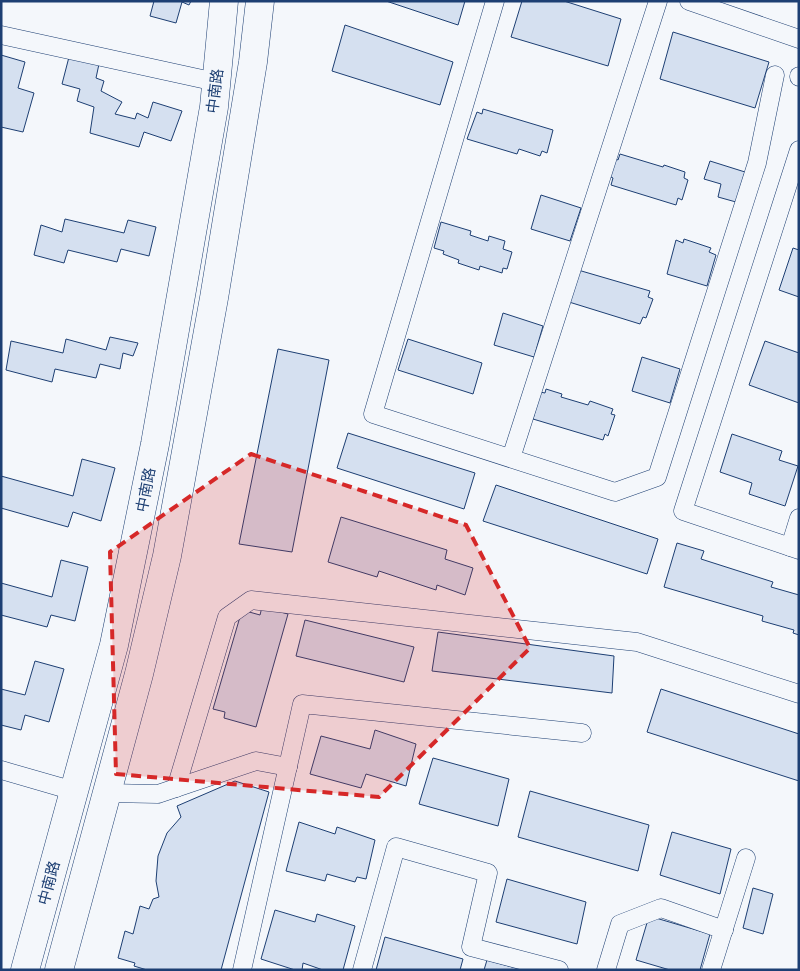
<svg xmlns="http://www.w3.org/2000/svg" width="800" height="971" viewBox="0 0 800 971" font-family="'Asap Condensed','Noto Sans SC',sans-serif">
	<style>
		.building { fill: #d5e0f0; stroke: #1d3f73 }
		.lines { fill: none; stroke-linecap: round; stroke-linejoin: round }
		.street-casing { stroke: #1d3f73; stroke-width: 19 }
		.primary-casing { stroke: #1d3f73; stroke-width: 29 }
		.street { stroke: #f4f7fb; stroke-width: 18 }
		.primary { stroke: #f4f7fb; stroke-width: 28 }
		.marked { fill: #d62828; fill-opacity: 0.2; stroke: #d62828; stroke-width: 4; stroke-dasharray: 10 6; stroke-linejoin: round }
		.labels { text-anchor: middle; stroke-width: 4; stroke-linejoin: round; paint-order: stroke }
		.street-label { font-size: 15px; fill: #1d3f73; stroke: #f4f7fb }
	</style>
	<rect width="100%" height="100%" fill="#f4f7fb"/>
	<g class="building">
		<path d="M154,1h37l-2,4 -7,-3 -6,21 -26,-7z"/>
		<path d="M386,1h79l-7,24z"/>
		<path d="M522,1h42l57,18 -13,47 -97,-29z"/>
		<path d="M345,25l108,37 -13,43 -108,-34z"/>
		<path d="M673,32l96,30 -14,46 -95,-29z"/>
		<path d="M1,55l24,7 -7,26 16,5 -11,39 -22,-5z"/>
		<path d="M69,57l30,7 -3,14 8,3 -3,10 21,11 -7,12 20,5 2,-6 11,5 5,-16 29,9 -11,30 -27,-9 -5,15 -49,-14 4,-26 -17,-6 3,-12 -18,-5z"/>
		<path d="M483,109l70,21 -6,23 -5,-2 -2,5 -21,-7 -2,5 -50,-15 10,-27 5,2z"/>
		<path d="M620,154l43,13 1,-2 21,7 -1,6 4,2 -6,20 -4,-2 -2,7 -65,-20 2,-7 -4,-2 5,-18 4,2z"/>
		<path d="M710,161l35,11 -9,30 -18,-5 3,-13 -17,-5z"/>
		<path d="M541,195l40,13 -11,33 -39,-12z"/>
		<path d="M65,219l59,14 4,-13 28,7 -7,29 -28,-7 -4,13 -49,-12 -4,13 -30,-8 7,-30 21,7z"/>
		<path d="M441,222l30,9 -1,4 18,6 1,-5 16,5 -2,8 9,3 -5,17 -4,-1 -1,5 -22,-7 -1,4 -21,-7 1,-3 -16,-6 1,-3 -10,-3z"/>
		<path d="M684,239l27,9 -2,4 7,3 -9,31 -40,-12 9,-34 7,3z"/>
		<path d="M793,248l6,2v47l-20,-7z"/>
		<path d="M578,270l72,21 -2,6 5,2 -7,19 -3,-1 -3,7 -71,-22z"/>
		<path d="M503,313l40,13 -9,31 -40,-12z"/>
		<path d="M110,337l28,6 -5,13 -10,-3 -3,16 -20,-5 -4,14 -41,-9 -3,13 -46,-12 5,-29 52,12 3,-14 40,11z"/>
		<path d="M408,339l74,24 -9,31 -75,-24z"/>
		<path d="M765,341l34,12v50l-50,-18z"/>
		<path d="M278,349l51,11 -37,192 -53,-8z"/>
		<path d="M642,357l38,12 -10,34 -38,-12z"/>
		<path d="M546,389l16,5 -1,3 27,8 2,-4 23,8 -2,5 4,1 -7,21 -3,-2 -2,6 -70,-21 7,-27 5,1z"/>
		<path d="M348,433l127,40 -11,36 -127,-41z"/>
		<path d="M732,434l50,17 -3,9 19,6 -13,40 -36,-12 3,-11 -32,-11z"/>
		<path d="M82,459l33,9 -14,53 -28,-9 -5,15 -67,-19v-32l72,20z"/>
		<path d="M496,485l162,54 -11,35 -164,-53z"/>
		<path d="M341,517l106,33 -2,9 28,9 -8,27 -28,-10 -1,5 -57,-19 -2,6 -49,-15z"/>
		<path d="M677,543l27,8 -3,8 72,23 -2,5 28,8v40l-6,-2 1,-3 -32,-9 1,-5 -99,-29z"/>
		<path d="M61,560l27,7 -13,54 -24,-6 -4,12 -46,-12v-32l51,14z"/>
		<path d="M262,607l26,7 -32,113 -32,-9 1,-6 -12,-3 29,-99 18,5z"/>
		<path d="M305,620l109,27 -10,35 -108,-26z"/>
		<path d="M438,632l176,24 -2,37 -180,-22z"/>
		<path d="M35,661l29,8 -15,53 -24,-7 -4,15 -20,-5v-36l24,6z"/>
		<path d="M661,689l138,45v47l-152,-49z"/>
		<path d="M375,730l41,14 -10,42 -40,-12 -5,14 -51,-14 11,-38 49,13z"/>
		<path d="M433,758l76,21 -11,47 -79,-22z"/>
		<path d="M235,781l34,11 -48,178h-74l-13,-4 1,-3 -17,-5 7,-27 8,3 7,-28 9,3 4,-10 6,-2 -3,-16 2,-25 9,-23 14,-16 -4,-11z"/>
		<path d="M530,791l119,34 -11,46 -120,-34z"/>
		<path d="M299,822l36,12 2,-7 38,13 -9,39 -9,-2 -2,5 -28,-8 -2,7 -39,-10z"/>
		<path d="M672,832l59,17 -11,45 -60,-19z"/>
		<path d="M507,879l79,23 -9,42 -81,-22z"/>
		<path d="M753,888l20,6 -10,40 -20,-6z"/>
		<path d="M275,910l40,12 2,-8 38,12 -12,44h-20l-20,-7 -1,7h-7l-34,-11z"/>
		<path d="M649,916l61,18 -10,36h-30l-34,-10z"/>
		<path d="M385,937l78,22 -3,11h-84z"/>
		<path d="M487,960l36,10h-39z"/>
	</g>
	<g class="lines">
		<defs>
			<g id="street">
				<path d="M495,1l-122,413 242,78 42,-15 100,-314 18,-88"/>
				<path d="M689,1l110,38"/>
				<path d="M1,35l215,47"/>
				<path d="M799,76v1"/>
				<path d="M799,150l-116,361 116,39"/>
				<path d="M511,458l147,-457"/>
				<path d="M790,547l9,-29"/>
				<path d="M1,770l73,21"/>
				<path d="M176,788l51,-171 24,-17 386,42 162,52"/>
				<path d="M107,793l51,1 98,-33 32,6"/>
				<path d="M242,970l60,-266 280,29"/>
				<path d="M362,970l34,-123 92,26 -17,74 88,23"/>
				<path d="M606,970l14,-46 41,-16 63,22"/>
				<path d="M711,970l35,-112"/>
			</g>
			<g id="primary">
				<path d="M25,970l89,-325 41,-201 59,-337 10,-106"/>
				<path d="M59,970l80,-296 28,-118 47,-258 39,-236 7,-61"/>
			</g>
		</defs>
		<use href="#street" class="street-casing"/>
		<use href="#primary" class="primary-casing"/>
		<use href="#street" class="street"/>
		<use href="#primary" class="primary"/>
	</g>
	<path class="marked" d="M251,454l215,71 64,123 -151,149 -263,-23 -6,-222z"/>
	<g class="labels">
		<g class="street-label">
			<text transform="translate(215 91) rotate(-83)" y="5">中南路</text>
			<text transform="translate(146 490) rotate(-79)" y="5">中南路</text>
			<text transform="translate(49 883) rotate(-75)" y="5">中南路</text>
		</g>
	</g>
	<rect width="800" height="971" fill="none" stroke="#1d3f73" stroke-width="5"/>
</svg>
